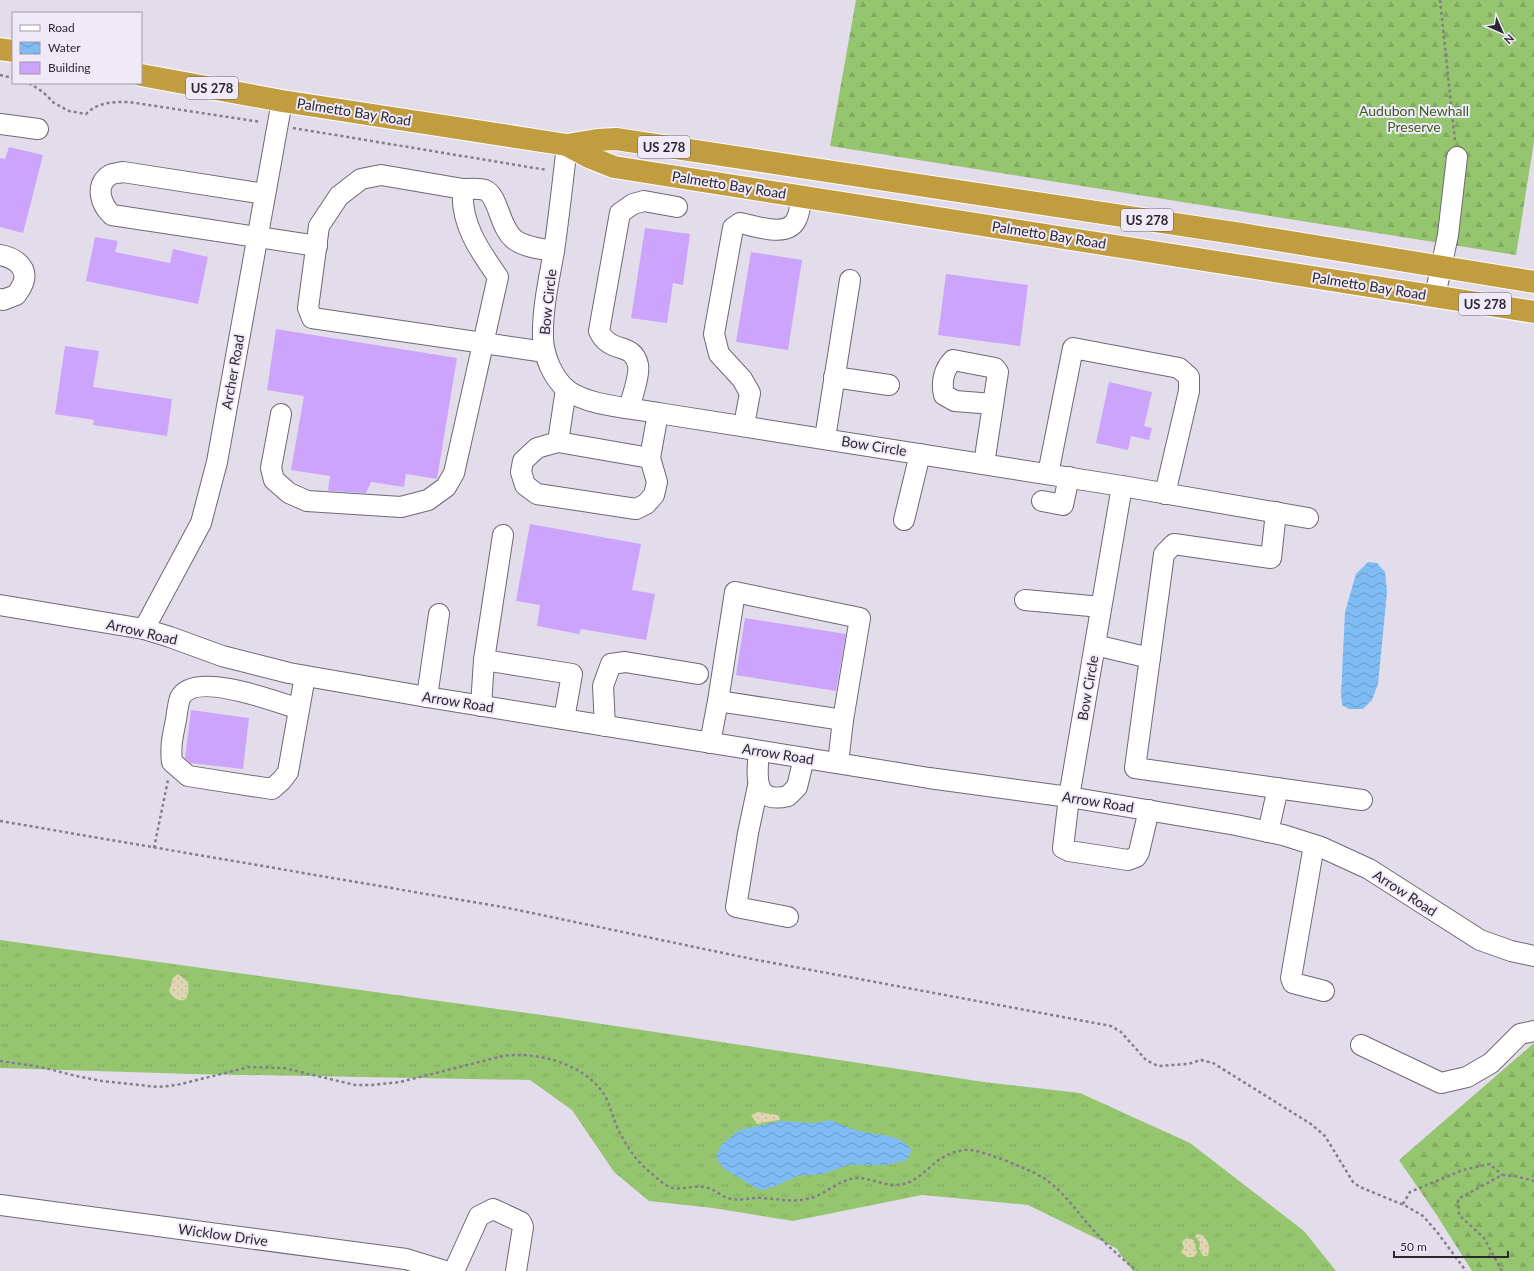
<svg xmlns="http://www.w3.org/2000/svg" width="1534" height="1271" viewBox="0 0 1534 1271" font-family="Lato,sans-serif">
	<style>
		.grass { fill: url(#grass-tufts) }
		.forest { fill: url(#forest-firs) }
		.sand { fill: url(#sand-dots) }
		.water { fill: url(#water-waves) }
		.building { fill: #cda4fb }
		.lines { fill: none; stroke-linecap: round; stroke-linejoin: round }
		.minor-casing { stroke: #6e6976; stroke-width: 22 }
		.highway-casing { stroke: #fff; stroke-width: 24 }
		.path { stroke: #837f89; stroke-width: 2.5; stroke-dasharray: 3 3; stroke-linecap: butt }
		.minor { stroke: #fff; stroke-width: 20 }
		.highway { stroke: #c29d40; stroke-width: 22 }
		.labels { text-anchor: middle; stroke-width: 4; stroke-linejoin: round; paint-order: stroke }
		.shield { fill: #efe9f8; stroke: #66636b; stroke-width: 1 }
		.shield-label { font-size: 13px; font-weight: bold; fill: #2b292e }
		.park-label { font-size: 14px; fill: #3d5d21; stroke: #efe9f8 }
		.street-label { font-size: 14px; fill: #2b292e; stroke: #efe9f8 }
	</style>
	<defs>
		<pattern id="grass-tufts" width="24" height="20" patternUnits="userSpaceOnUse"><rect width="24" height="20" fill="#96c56f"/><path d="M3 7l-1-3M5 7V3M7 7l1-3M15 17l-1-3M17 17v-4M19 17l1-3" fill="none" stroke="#81a960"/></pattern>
		<pattern id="forest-firs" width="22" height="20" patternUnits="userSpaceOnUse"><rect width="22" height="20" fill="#96c56f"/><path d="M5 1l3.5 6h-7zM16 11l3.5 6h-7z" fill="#81a960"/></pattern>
		<pattern id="sand-dots" width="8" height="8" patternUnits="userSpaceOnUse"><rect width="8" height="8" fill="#dfd6b1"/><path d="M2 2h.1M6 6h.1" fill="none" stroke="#c0b899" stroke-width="1.8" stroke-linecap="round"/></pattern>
		<pattern id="water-waves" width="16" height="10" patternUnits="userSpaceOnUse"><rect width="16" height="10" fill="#80bcf4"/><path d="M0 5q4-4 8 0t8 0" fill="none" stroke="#6999c6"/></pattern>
	</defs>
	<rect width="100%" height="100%" fill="#e2dceb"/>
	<path class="grass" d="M0,940l556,77 428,65 96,11 110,50 114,88 32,40h-203l-17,-23 -88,-43 -106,-10 -129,26 -80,-13 -64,-7 -35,-29 -42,-62 -42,-30 -338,-6 -192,-6z"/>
	<g class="forest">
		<path d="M856,0h678v141l-18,114 -686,-109z"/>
		<path d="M1534,1043v228h-62l-36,-57 -37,-54z"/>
	</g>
	<g class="sand">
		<path d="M178,974l10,8c0,4 1,9 0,13 -4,11 -16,3 -19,-4l4,-13z"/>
		<path d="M758,1112l19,3 3,3 -1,2 -22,4 -6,-9z"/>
		<path d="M1197,1234l5,1c6,5 10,14 5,21h-4l-4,-7 1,-6 -5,-7z"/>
		<path d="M1186,1238l8,2 3,13 -3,4h-7l-6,-5 3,-4 -2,-6z"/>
	</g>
	<g class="water">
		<path d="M1368,562l9,1 8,9 2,20 -9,92 -6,16 -9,9h-14l-7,-4 -1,-11 4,-82 11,-38z"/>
		<path d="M831,1120c9,4 19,9 29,11 19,5 38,2 51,18l-1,6 -5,6 -19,4h-38l-25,9 -26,2 -23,11 -15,3 -36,-22 -7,-11 5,-12 18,-15 42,-9 32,2z"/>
	</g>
	<g class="building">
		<path d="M9,147l34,8 -20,78 -23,-6v-69l5,1z"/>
		<path d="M645,228l45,6 -7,51 -10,-2 -6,40 -36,-5z"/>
		<path d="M95,237l23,4 -3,11 55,11 3,-14 35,8 -10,47 -112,-23z"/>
		<path d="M751,252l51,8 -14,90 -52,-8z"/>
		<path d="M946,274l82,11 -8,61 -82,-11z"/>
		<path d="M276,329l181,29 -20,121 -31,-5 -2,13 -33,-5 -5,11 -35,-2 -3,-1 2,-14 -39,-6 13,-74 -37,-6z"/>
		<path d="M65,346l34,5 -6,36 79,12 -5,37 -74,-11 1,-5 -39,-6z"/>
		<path d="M1109,382l43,10 -8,34 8,2 -3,12 -18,-4 -3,14 -32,-7z"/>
		<path d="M530,524l111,20 -9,46 23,4 -9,46 -65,-11 -2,5 -42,-8 3,-21 -24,-4z"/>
		<path d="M745,618l101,16 -10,57 -100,-16z"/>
		<path d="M191,710l58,8 -6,51 -53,-6 -5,-5z"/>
	</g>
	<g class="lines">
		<defs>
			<g id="minor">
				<path d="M0,124l38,5"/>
				<path d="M567,145c-4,35 -8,71 -13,106 -5,28 -12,59 -11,88 1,18 10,39 24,51 21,16 65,18 91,23l464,73 186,32"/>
				<path d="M463,189c6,0 16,-1 22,1 14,6 14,38 30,50 10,7 26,9 39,11"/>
				<path d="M265,194l-142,-22c-4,1 -10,1 -13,3 -16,10 -9,30 2,40l205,31"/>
				<path d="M0,255c13,2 27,11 24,25 -1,5 -5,11 -8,15l-13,5 -3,-1"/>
				<path d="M1435,296l13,-61 9,-78"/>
				<path d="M834,377l55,8"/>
				<path d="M629,408c3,-10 11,-34 9,-43 -5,-24 -28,-10 -39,-34l21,-118 13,-9 11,-3 33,6"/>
				<path d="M281,414l-10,54 3,12 15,13 18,8 94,6 27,-7 18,-13 8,-14 44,-196c-19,-27 -38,-54 -35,-88l-82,-14 -20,4 -22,17 -20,30 -11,82 4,10 233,34"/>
				<path d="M744,425l6,-32 -8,-14 -23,-25 -5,-20 19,-106 7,-5c16,3 49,16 57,-5 3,-6 3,-15 5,-21"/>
				<path d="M825,438l25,-158"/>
				<path d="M558,442l8,-53"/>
				<path d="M650,458l-92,-16 -21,6 -14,13 -2,11 4,13 12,9 99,15 10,-5 8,-9 3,-13 -7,-24 8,-45"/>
				<path d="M984,464l14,-92 -3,-4 -42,-8c-9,9 -12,22 -9,35l11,6 38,3"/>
				<path d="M1048,474l25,-126 106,20 10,9v14l-24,103"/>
				<path d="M1122,486l-53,311 -6,51 6,3 59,9 8,-3 3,-5 10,-42"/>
				<path d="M1042,501l21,4 6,-28"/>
				<path d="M1276,512l-5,46 -97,-14 -10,10 -29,214 227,32"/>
				<path d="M904,520l16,-66"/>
				<path d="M503,535l-19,125 88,14 -8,45"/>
				<path d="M1025,600l76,7"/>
				<path d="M0,605l144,24 26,8 52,19 67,17 138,24 502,81 140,19 167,28 47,10 38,12 48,22 111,71 31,11 23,5"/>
				<path d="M144,629l57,-106 16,-61 65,-361"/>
				<path d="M1095,645l55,13"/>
				<path d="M427,697l12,-83"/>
				<path d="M718,701l17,-109 125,26 -17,102"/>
				<path d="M481,706l3,-46"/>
				<path d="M299,709c-22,-7 -105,-39 -119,-11 -2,6 -3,15 -4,22 -3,14 -6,27 -4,42l16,14 84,13 10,-9 6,-8 17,-96"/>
				<path d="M605,726l-2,-40 8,-22 14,-2 73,12"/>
				<path d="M710,743l8,-42 125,19 -5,43"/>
				<path d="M759,751c-2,23 -7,54 29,45l9,-9 7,-29"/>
				<path d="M758,786l-10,47 -12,74 52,10"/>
				<path d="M1268,832l10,-44"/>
				<path d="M1314,845l-23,133 2,5 31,8"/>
				<path d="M1361,1045l80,38 26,-6 24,-14 29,-29 14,-3"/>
				<path d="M0,1205l406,54 39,12"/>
				<path d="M454,1271l25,-55 14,-7 28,13 2,5 -7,44"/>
			</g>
			<g id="highway">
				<path d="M0,49l13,2"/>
				<path d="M141,75l141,26 285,44 30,-5 19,-1 625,95 293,48"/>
				<path d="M567,145l22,12 25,10 920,145"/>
			</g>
		</defs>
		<use href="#minor" class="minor-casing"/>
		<use href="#highway" class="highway-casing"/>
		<g class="path">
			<path d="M1440,0l15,141"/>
			<path d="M0,75l13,3"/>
			<path d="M29,83l14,9 11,11 15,8 17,3c12,-12 26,-12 43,-12l132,20"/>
			<path d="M293,128l254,42"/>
			<path d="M0,821l508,87 244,51 359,67 10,6 25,28 12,6 30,-2 13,-4 12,3 98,61 14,12 28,46 7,5 46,19 17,10 14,16 29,39"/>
			<path d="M154,848l14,-68"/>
			<path d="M0,1061l41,6 35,9 26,5 56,6 19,-2 72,-18 35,1 71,17h17l28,-3 103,-26c34,-5 83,8 102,40 6,11 8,24 14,35 8,16 18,31 32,42 7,6 14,13 22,15 12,2 23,-4 35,0 7,2 13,8 20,10 12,4 22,-1 34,0 17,1 32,5 49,0 16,-5 28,-18 45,-20 12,-1 28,8 41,7 20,-1 30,-18 45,-27 8,-5 19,-9 29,-8 18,3 55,18 71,27 21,13 32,32 48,49 14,17 30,31 47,45"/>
			<path d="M1403,1204l7,-12 53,-22 27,-6 12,11"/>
			<path d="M1502,1271l-18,-33 -25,-23 -1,-16 44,-24 13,1 19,5"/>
		</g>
		<use href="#minor" class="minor"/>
		<use href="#highway" class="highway"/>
	</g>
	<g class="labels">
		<g class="shield">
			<rect x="186" y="77" width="52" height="22" rx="3"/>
			<rect x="638" y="136" width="52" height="22" rx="3"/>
			<rect x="1121" y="209" width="52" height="22" rx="3"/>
			<rect x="1459" y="293" width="52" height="22" rx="3"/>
		</g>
		<g class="shield-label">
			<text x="212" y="93">US 278</text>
			<text x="664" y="152">US 278</text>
			<text x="1147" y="225">US 278</text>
			<text x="1485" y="309">US 278</text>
		</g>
		<g class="park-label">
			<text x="1414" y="116">Audubon Newhall<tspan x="1414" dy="16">Preserve</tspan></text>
		</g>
		<g class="street-label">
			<text transform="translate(354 112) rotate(9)" y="5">Palmetto Bay Road</text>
			<text transform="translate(729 185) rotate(9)" y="5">Palmetto Bay Road</text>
			<text transform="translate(1049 235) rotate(9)" y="5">Palmetto Bay Road</text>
			<text transform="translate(1369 286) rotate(9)" y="5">Palmetto Bay Road</text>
			<text transform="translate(548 302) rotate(-84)" y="5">Bow Circle</text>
			<text transform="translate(233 372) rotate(-80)" y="5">Archer Road</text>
			<text transform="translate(874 446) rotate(9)" y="5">Bow Circle</text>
			<text transform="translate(142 632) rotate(13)" y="5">Arrow Road</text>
			<text transform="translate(1088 688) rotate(-80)" y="5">Bow Circle</text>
			<text transform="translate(458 702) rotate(9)" y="5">Arrow Road</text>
			<text transform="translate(778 754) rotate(9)" y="5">Arrow Road</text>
			<text transform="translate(1098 802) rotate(9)" y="5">Arrow Road</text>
			<text transform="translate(1405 893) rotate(33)" y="5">Arrow Road</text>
			<text transform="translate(223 1235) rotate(8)" y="5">Wicklow Drive</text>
		</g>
	</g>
	<rect x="12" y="12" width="130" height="72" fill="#efe9f8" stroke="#a19ca7"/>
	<rect x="20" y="25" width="20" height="6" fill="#ffffff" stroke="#a19ca7"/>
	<text x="48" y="32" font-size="12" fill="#2b292e">Road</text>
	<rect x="20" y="42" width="20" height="12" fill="url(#water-waves)" stroke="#a19ca7"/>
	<text x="48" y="52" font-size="12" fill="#2b292e">Water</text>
	<rect x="20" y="62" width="20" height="12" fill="#cda4fb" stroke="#a19ca7"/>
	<text x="48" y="72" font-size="12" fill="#2b292e">Building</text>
	<g transform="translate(1502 32) rotate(135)" stroke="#efe9f8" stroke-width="3" paint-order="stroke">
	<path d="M0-3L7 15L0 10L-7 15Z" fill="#2b292e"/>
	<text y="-6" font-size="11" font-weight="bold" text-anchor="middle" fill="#2b292e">N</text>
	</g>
	<path d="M1394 1251v6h114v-6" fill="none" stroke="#2b292e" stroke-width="2"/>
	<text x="1400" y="1251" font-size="12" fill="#2b292e" stroke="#efe9f8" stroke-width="3" paint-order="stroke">50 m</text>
</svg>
